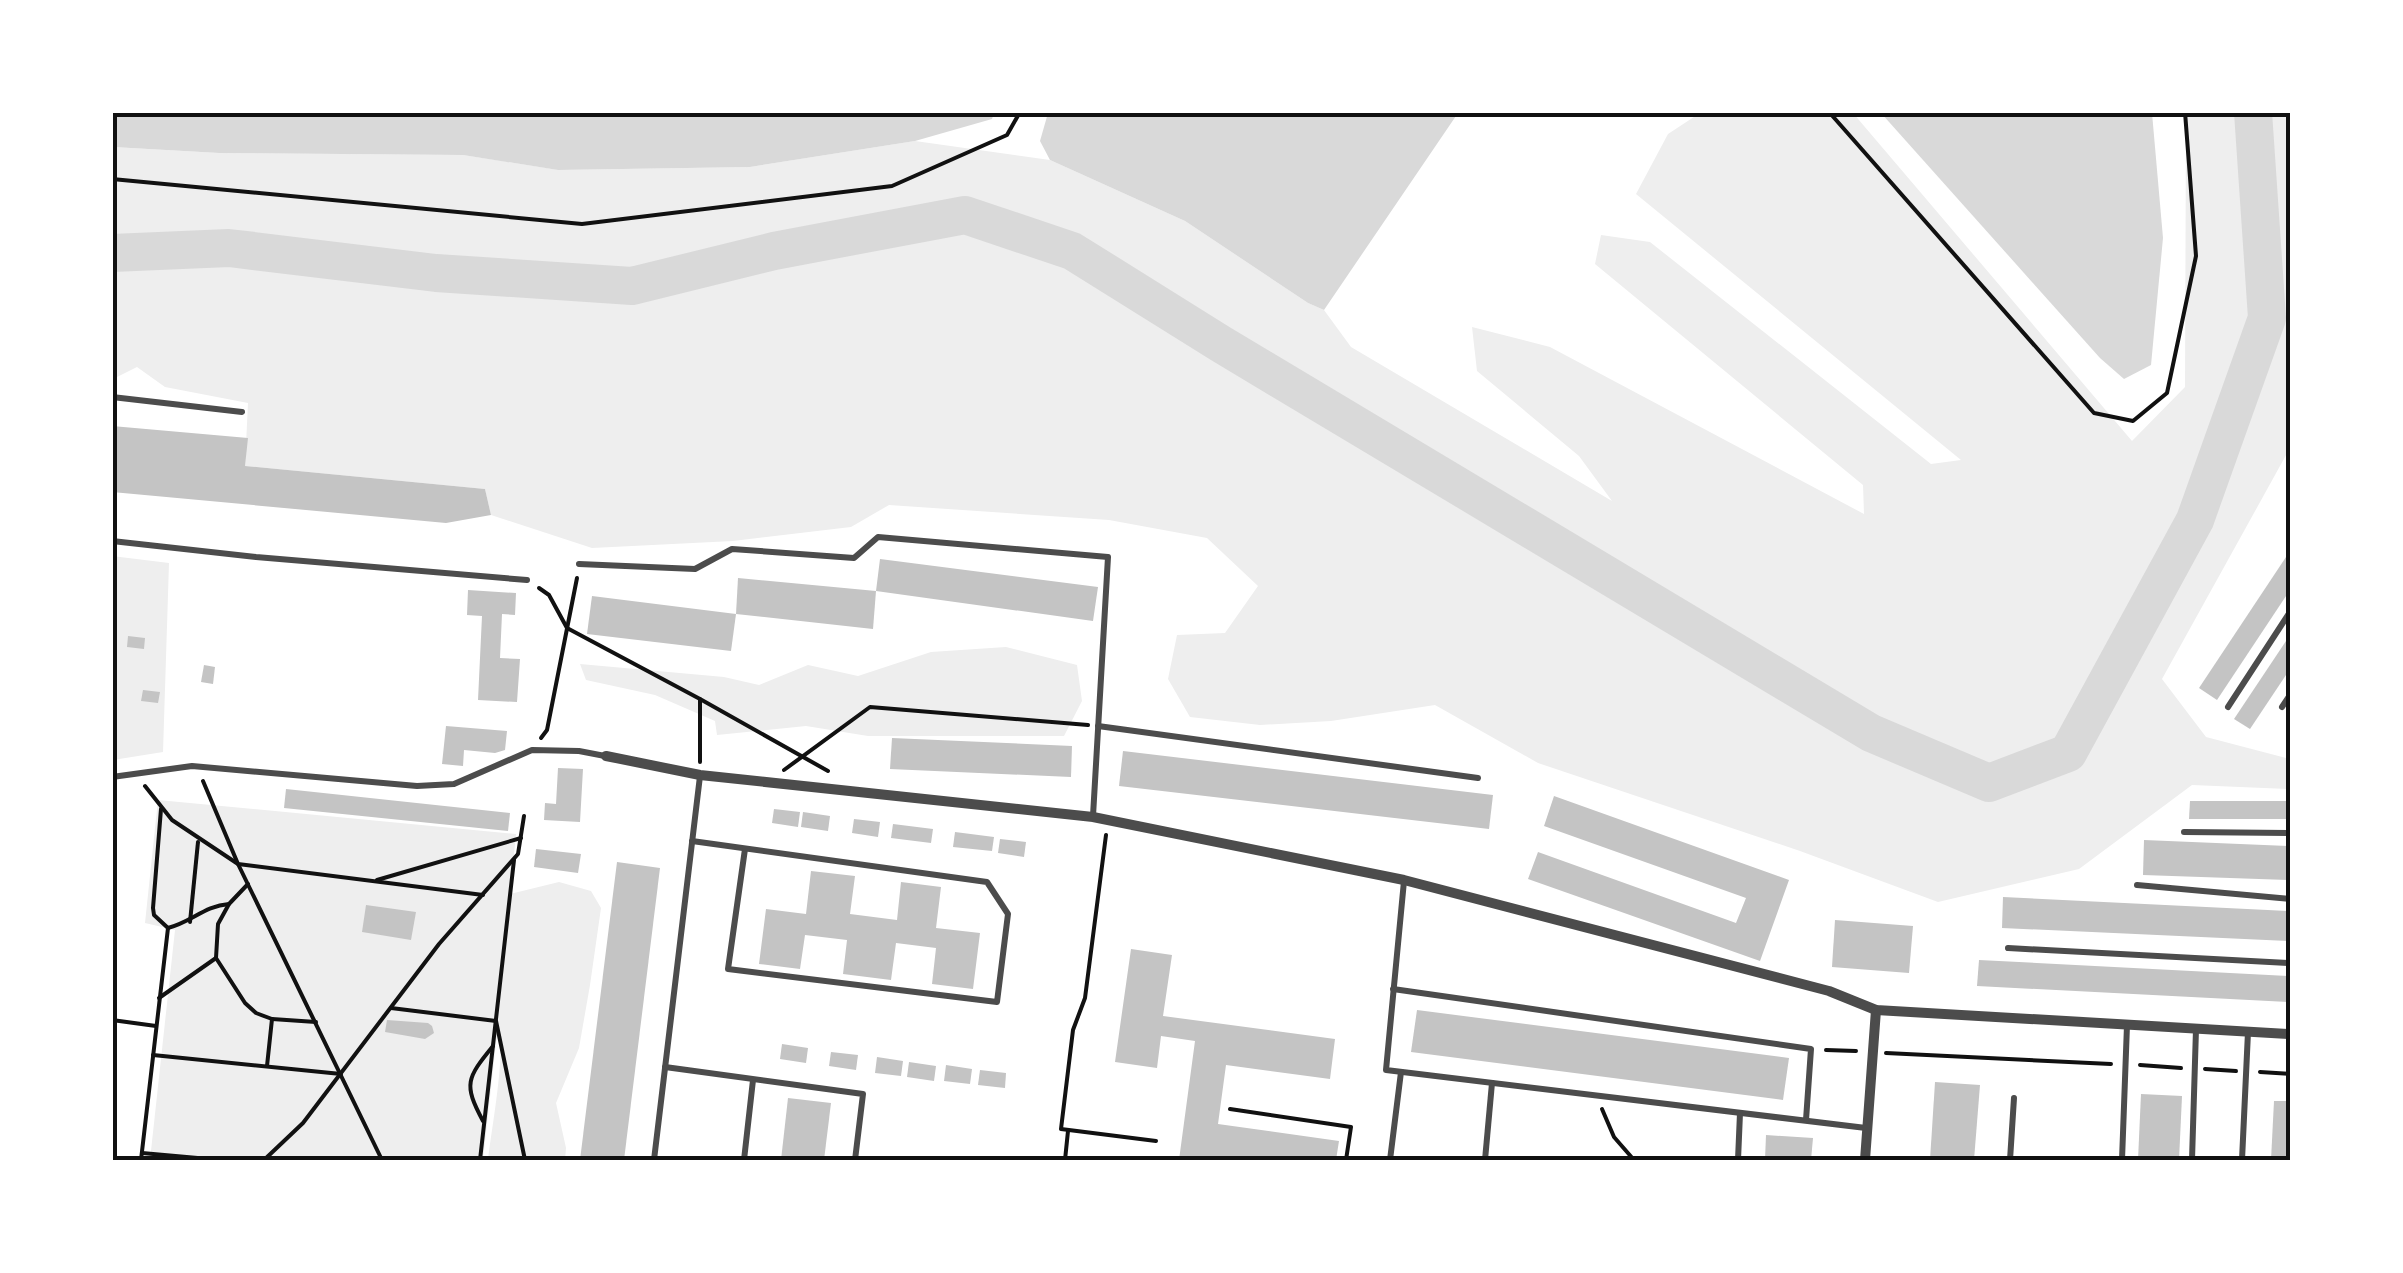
<svg xmlns="http://www.w3.org/2000/svg" width="2403" height="1273" viewBox="0 0 2403 1273" font-family="'Open Sans',sans-serif">
	<style>
		.green { fill: #eee }
		.water { fill: #d9d9d9 }
		.lines { fill: none; stroke-linecap: round; stroke-linejoin: round }
		.river { stroke: #d9d9d9; stroke-width: 38 }
		.building { fill: #c4c4c4 }
		.path { stroke: #111; stroke-width: 4 }
		.service { stroke: #4c4c4c; stroke-width: 6 }
		.minor { stroke: #4c4c4c; stroke-width: 10 }
		.neatline { fill: none; stroke: #111; stroke-width: 4 }
	</style>
	<rect width="100%" height="100%" fill="#fff"/>
	<g class="green">
		<path d="M1700,113h153l279,328 53,-54 1,-274h104v335l-128,231 44,58 84,22v30l-98,-4 -113,84 -141,33 -138,-51 -262,-88 -103,-58 -104,16 -71,4 -70,-8 -22,-38 9,-44 48,-2 33,-47 -51,-48 -98,-18 -220,-15 -38,22 -118,14 -141,7 -101,-33 -6,-26 -240,-23 3,-63 -83,-16 -28,-20 -24,12 -1,-232 107,6 244,2 96,15 191,-3 165,-26 135,19 135,61 123,82 16,7 27,37 261,154 -33,-45 -102,-85 -5,-44 78,20 314,167 -1,-29 -268,-221 6,-29 49,7 281,222 30,-4 -325,-266 32,-60z"/>
		<path d="M112,556l57,7 -6,189 -50,8z"/>
		<path d="M1006,647l71,18 5,36 -18,35h-196l-62,-10 -89,9 -2,-14 -60,-26 -69,-15 -6,-16 144,13 35,8 49,-20 50,11 73,-24z"/>
		<path d="M158,800l358,34 -6,60 49,-12 32,9 10,17 -11,77 -11,63 -23,55 10,45 -1,12h-77c3,-28 19,-113 10,-135l-15,135h-333l25,-230 -30,-7z"/>
	</g>
	<g class="water">
		<path d="M112,113l1,-1 881,1 -2,6 -77,22 -165,26 -192,3 -95,-15 -244,-2 -106,-6z"/>
		<path d="M1048,113v-1l410,1 -134,197 -16,-7 -123,-82 -135,-61 -10,-19z"/>
		<path d="M1881,113h271l11,125 -12,127 -27,14 -24,-21z"/>
	</g>
	<g class="lines">
		<path class="river" d="M112,253l117,-5 207,25 196,13 142,-35 191,-36 107,36 149,93 650,389 118,50 79,-30 127,-233 72,-202 -14,-206"/>
	</g>
	<g class="building">
		<path d="M112,426l136,12 -3,28 240,23 6,26 -45,8 -334,-31z"/>
		<path d="M2290,551v39l-73,110 -18,-12z"/>
		<path d="M880,559l218,28 -5,34 -217,-30z"/>
		<path d="M738,578l138,13 -3,38 -137,-15z"/>
		<path d="M468,590l48,3 -1,22 -13,-1 -2,44 20,1 -3,43 -39,-2 4,-84 -15,-1z"/>
		<path d="M592,596l144,18 -5,37 -144,-17z"/>
		<path d="M2290,635v34l-40,60 -16,-10z"/>
		<path d="M128,636l17,2 -1,11 -17,-2z"/>
		<path d="M204,665l11,2 -2,17 -12,-2z"/>
		<path d="M143,690l17,2 -2,11 -17,-2z"/>
		<path d="M446,726l61,5 -2,19 -10,3 -31,-3 -1,16 -21,-2z"/>
		<path d="M892,738l180,8 -1,31 -181,-8z"/>
		<path d="M1123,751l370,44 -4,34 -370,-43z"/>
		<path d="M558,768l25,1 -3,53 -36,-2 1,-17 11,1z"/>
		<path d="M286,789l224,24 -2,18 -224,-23z"/>
		<path d="M1554,796l235,84 -29,81 -232,-82 10,-27 198,71 10,-25 -202,-72z"/>
		<path d="M2190,801h100v18h-101z"/>
		<path d="M774,809l26,3 -2,15 -26,-4z"/>
		<path d="M803,812l27,4 -2,15 -27,-4z"/>
		<path d="M854,819l26,3 -2,15 -26,-4z"/>
		<path d="M893,824l40,5 -2,14 -40,-5z"/>
		<path d="M955,832l39,5 -2,14 -39,-4z"/>
		<path d="M1000,839l26,3 -2,15 -26,-4z"/>
		<path d="M2144,840l146,6v34l-147,-5z"/>
		<path d="M536,849l45,5 -3,19 -44,-6z"/>
		<path d="M617,862l43,6 -36,292h-44z"/>
		<path d="M811,871l44,5 -5,38 47,6 4,-38 40,5 -5,41 44,5 -7,56 -41,-5 4,-36 -40,-5 -5,37 -48,-6 4,-34 -42,-5 -5,34 -41,-5 7,-55 40,5z"/>
		<path d="M2003,897l287,14v30l-288,-13z"/>
		<path d="M366,905l50,7 -5,28 -49,-8z"/>
		<path d="M1835,920l78,6 -4,47 -77,-6z"/>
		<path d="M1131,949l41,6 -9,61 172,23 -5,40 -104,-14 -8,59 121,17 -3,19h-157l16,-119 -34,-5 -4,32 -42,-6z"/>
		<path d="M1979,960l311,16v26l-313,-16z"/>
		<path d="M1417,1010l372,48 -6,42 -372,-48z"/>
		<path d="M387,1020l41,3 4,3 2,7 -9,6 -40,-7z"/>
		<path d="M782,1044l26,4 -2,15 -26,-4z"/>
		<path d="M831,1052l27,3 -2,15 -27,-4z"/>
		<path d="M877,1057l26,4 -2,15 -26,-3z"/>
		<path d="M909,1062l27,4 -2,15 -27,-4z"/>
		<path d="M946,1065l26,4 -2,15 -26,-3z"/>
		<path d="M980,1070l26,3 -1,15 -27,-3z"/>
		<path d="M1935,1082l45,3 -6,75h-44z"/>
		<path d="M2141,1094l41,2 -3,64h-41z"/>
		<path d="M788,1098l43,5 -7,57h-43z"/>
		<path d="M2274,1101h16v59h-19z"/>
		<path d="M1766,1135l47,3 -2,22h-46z"/>
	</g>
	<g class="lines">
		<g class="path">
			<path d="M1829,112l265,301 39,8 34,-28 29,-137 -11,-144"/>
			<path d="M112,179l470,45 310,-38 115,-51 13,-23"/>
			<path d="M539,588l10,7 18,33 133,71"/>
			<path d="M541,738l6,-8 30,-152"/>
			<path d="M700,762v-63l128,72"/>
			<path d="M784,770l86,-63 218,18"/>
			<path d="M203,781l35,83 144,296"/>
			<path d="M145,786l27,34 66,44 245,31"/>
			<path d="M161,809l-8,99 1,7 14,13"/>
			<path d="M1106,835l-21,163 -12,32 -12,99 95,12"/>
			<path d="M377,880l144,-42"/>
			<path d="M248,884l-19,20 -11,20 -2,34 29,45 11,10 16,6 44,3"/>
			<path d="M190,922l8,-80"/>
			<path d="M168,928c24,-6 36,-22 61,-24"/>
			<path d="M159,998l57,-40"/>
			<path d="M391,1008l105,13 29,139"/>
			<path d="M112,1020l44,6"/>
			<path d="M1826,1050l30,1"/>
			<path d="M1886,1053l225,11"/>
			<path d="M153,1055l188,19"/>
			<path d="M2140,1065l41,3"/>
			<path d="M267,1066l5,-47"/>
			<path d="M2205,1069l31,2"/>
			<path d="M2260,1072l30,2"/>
			<path d="M1230,1109l121,18 -5,33"/>
			<path d="M1602,1109l12,28 20,23"/>
			<path d="M483,1121c-20,-37 -16,-43 10,-75"/>
			<path d="M142,1153l78,7"/>
			<path d="M141,1160l27,-232"/>
			<path d="M264,1160l39,-37 136,-179 79,-90 6,-38"/>
			<path d="M480,1160l34,-300"/>
			<path d="M1065,1160l3,-29"/>
		</g>
		<g class="service">
			<path d="M112,397l130,15"/>
			<path d="M112,541l144,16 271,23"/>
			<path d="M579,564l116,5 37,-20 122,9 24,-21 230,20 -15,259"/>
			<path d="M2228,707l62,-95"/>
			<path d="M2282,707l8,-12"/>
			<path d="M1098,726l380,52"/>
			<path d="M112,777l80,-11 225,20 37,-2 78,-34 47,1 26,5"/>
			<path d="M2184,832l106,1"/>
			<path d="M692,841l295,41 21,32 -11,88 -269,-33 17,-120"/>
			<path d="M1404,881l-18,189 480,58"/>
			<path d="M2137,885l153,14"/>
			<path d="M2008,948l282,15"/>
			<path d="M1393,989l418,60 -5,71"/>
			<path d="M665,1067l198,27 -8,66"/>
			<path d="M654,1160l46,-384"/>
			<path d="M744,1160l9,-80"/>
			<path d="M1390,1160l11,-88"/>
			<path d="M1485,1160l7,-77"/>
			<path d="M1738,1160l2,-47"/>
			<path d="M2010,1160l4,-62"/>
			<path d="M2122,1160l5,-135"/>
			<path d="M2192,1160l4,-131"/>
			<path d="M2242,1160l6,-128"/>
		</g>
		<g class="minor">
			<path d="M606,756l94,19 393,42 311,63 425,111 47,19 414,24"/>
			<path d="M1865,1160l11,-150"/>
		</g>
	</g>
	<rect width="2403" height="1273" fill="none" stroke="#ffffff" stroke-width="230"/>
	<rect x="115" y="115" width="2173" height="1043" class="neatline"/>
</svg>
